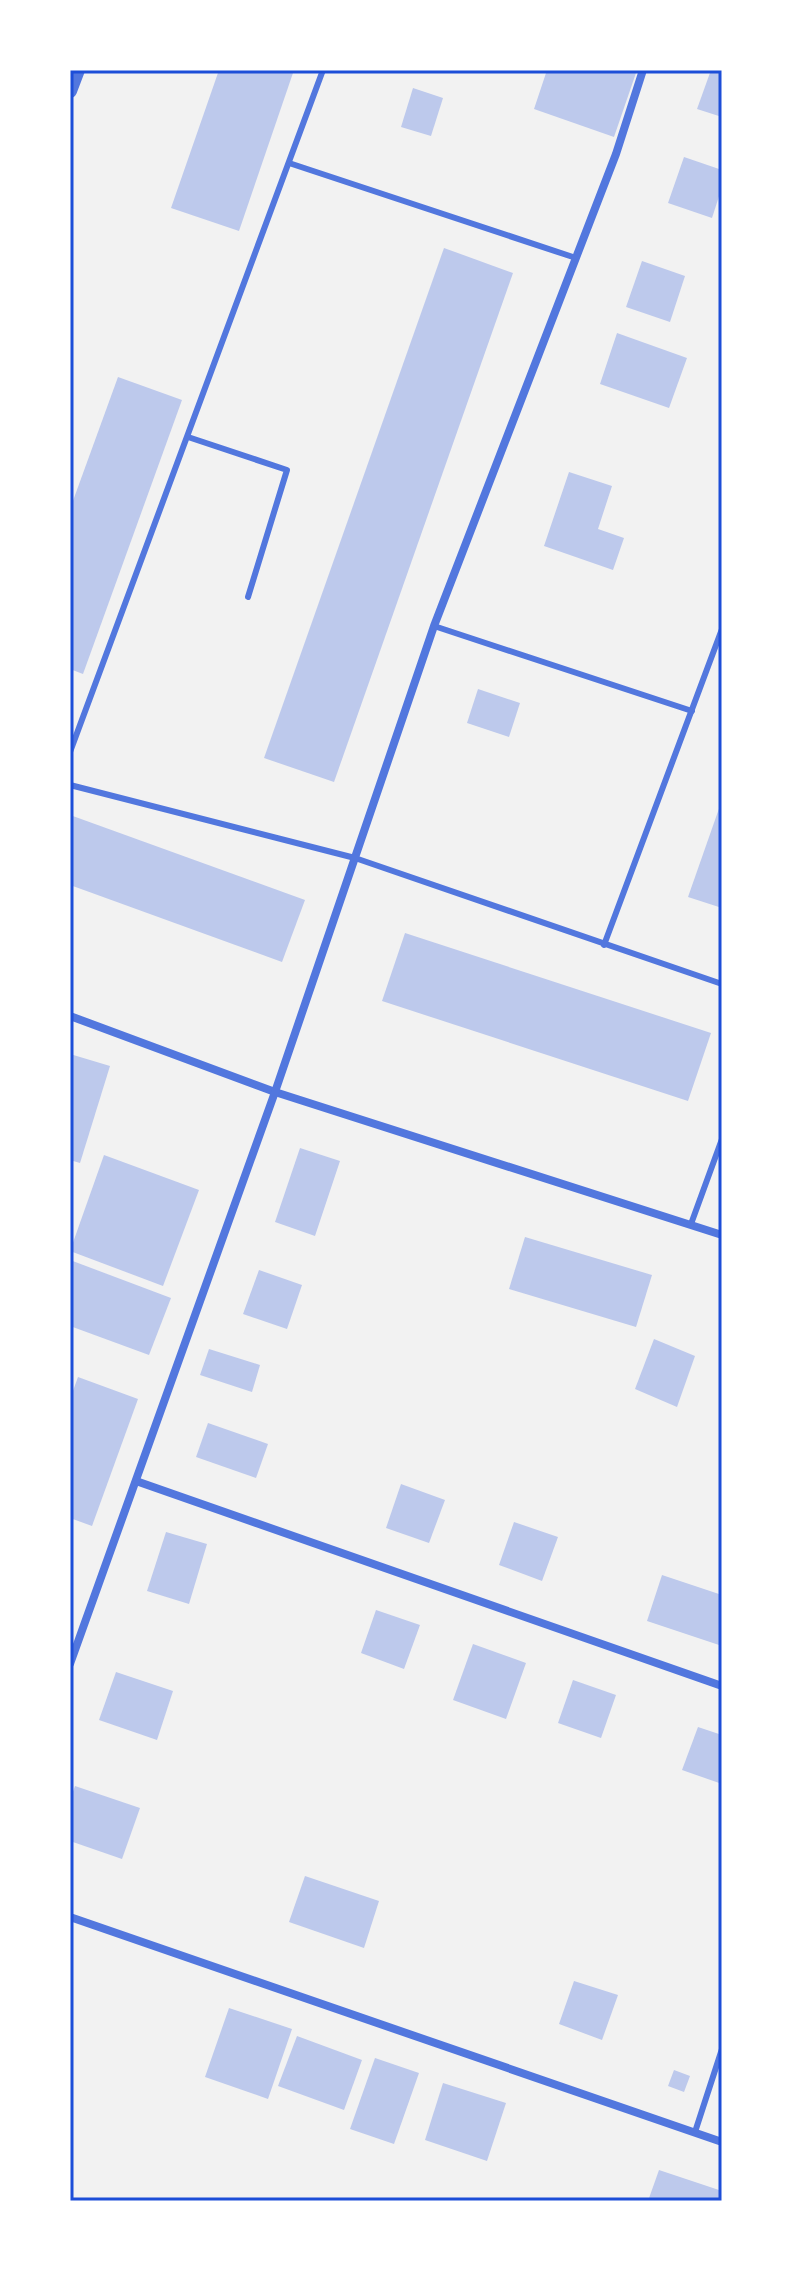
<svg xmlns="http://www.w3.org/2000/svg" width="792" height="2271" viewBox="0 0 792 2271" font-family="Inter,sans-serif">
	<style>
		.building { fill: #bdc9ec }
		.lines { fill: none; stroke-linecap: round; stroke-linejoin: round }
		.service { stroke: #5277de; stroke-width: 6 }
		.minor { stroke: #5277de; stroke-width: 8 }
		.tertiary { stroke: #5277de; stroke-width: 14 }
		.neatline { fill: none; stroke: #1d4ed8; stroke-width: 3 }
	</style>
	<rect width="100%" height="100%" fill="#f2f2f2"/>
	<g class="building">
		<path d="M219,70h75l-55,161 -68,-23z"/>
		<path d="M547,70h90l-23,67 -80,-28z"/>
		<path d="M711,70h11v47l-25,-8z"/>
		<path d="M413,88l30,10 -12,38 -30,-9z"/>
		<path d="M684,157l38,13v17l-10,31 -44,-15z"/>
		<path d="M444,248l69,25 -179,509 -70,-24z"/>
		<path d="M642,261l43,15 -15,46 -44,-15z"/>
		<path d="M617,333l70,25 -18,50 -69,-24z"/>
		<path d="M118,377l64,23 -99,274 -13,-5v-160z"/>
		<path d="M569,472l43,14 -14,43 26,9 -11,32 -69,-24z"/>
		<path d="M478,689l42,14 -11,34 -42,-14z"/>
		<path d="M722,800v108l-34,-11z"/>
		<path d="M70,815l235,85 -23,62 -212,-77z"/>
		<path d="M405,933l306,100 -23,68 -306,-100z"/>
		<path d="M70,1054l40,12 -30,97 -10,-3z"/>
		<path d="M300,1148l40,13 -25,75 -40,-14z"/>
		<path d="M104,1155l95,35 -36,96 -93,-35z"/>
		<path d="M525,1237l127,38 -16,52 -127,-38z"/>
		<path d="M70,1260l101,38 -22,57 -79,-29z"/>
		<path d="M259,1270l43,15 -15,44 -44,-15z"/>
		<path d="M654,1339l41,17 -18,51 -42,-18z"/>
		<path d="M209,1349l51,16 -8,27 -52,-17z"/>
		<path d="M78,1377l60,22 -46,127 -22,-8v-119z"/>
		<path d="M208,1423l60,21 -12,34 -60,-21z"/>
		<path d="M401,1484l44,16 -16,43 -43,-15z"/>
		<path d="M514,1522l44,15 -16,44 -43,-16z"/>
		<path d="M166,1532l41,12 -18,60 -42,-13z"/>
		<path d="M662,1575l60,20v51l-75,-25z"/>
		<path d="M376,1610l44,15 -16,44 -43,-16z"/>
		<path d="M473,1644l53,19 -20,56 -53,-19z"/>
		<path d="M116,1672l57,19 -16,49 -58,-20z"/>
		<path d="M573,1680l43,15 -15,43 -43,-15z"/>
		<path d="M698,1727l24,8v49l-40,-14z"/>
		<path d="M75,1786l65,22 -18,51 -52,-18v-41z"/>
		<path d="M305,1876l74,25 -15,47 -75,-26z"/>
		<path d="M574,1981l44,14 -16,45 -43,-16z"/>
		<path d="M229,2008l63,21 -24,70 -63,-22z"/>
		<path d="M297,2036l65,24 -18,50 -66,-24z"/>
		<path d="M375,2058l44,15 -25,71 -44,-15z"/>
		<path d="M674,2070l16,6 -6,16 -16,-6z"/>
		<path d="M443,2083l63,20 -19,58 -62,-21z"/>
		<path d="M659,2170l63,21v10h-74z"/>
	</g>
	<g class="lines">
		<g class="service">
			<path d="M289,163l287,95"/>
			<path d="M188,437l99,33 -39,127"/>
			<path d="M434,626l258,85"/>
			<path d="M70,752l253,-682"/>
			<path d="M70,785l285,73 367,126"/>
			<path d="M604,945l118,-316"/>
			<path d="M691,1224l31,-85"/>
			<path d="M695,2132l27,-83"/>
		</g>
		<g class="minor">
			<path d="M70,1016l205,76 447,143"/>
			<path d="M136,1481l586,205"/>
			<path d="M70,1664l205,-572 159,-466 182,-472 27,-84"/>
			<path d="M70,1917l652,225"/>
		</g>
		<path class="tertiary" d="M70,91l8,-21"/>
	</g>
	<rect width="792" height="2271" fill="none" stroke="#ffffff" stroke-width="144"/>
	<rect x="72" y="72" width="648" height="2127" class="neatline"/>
</svg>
